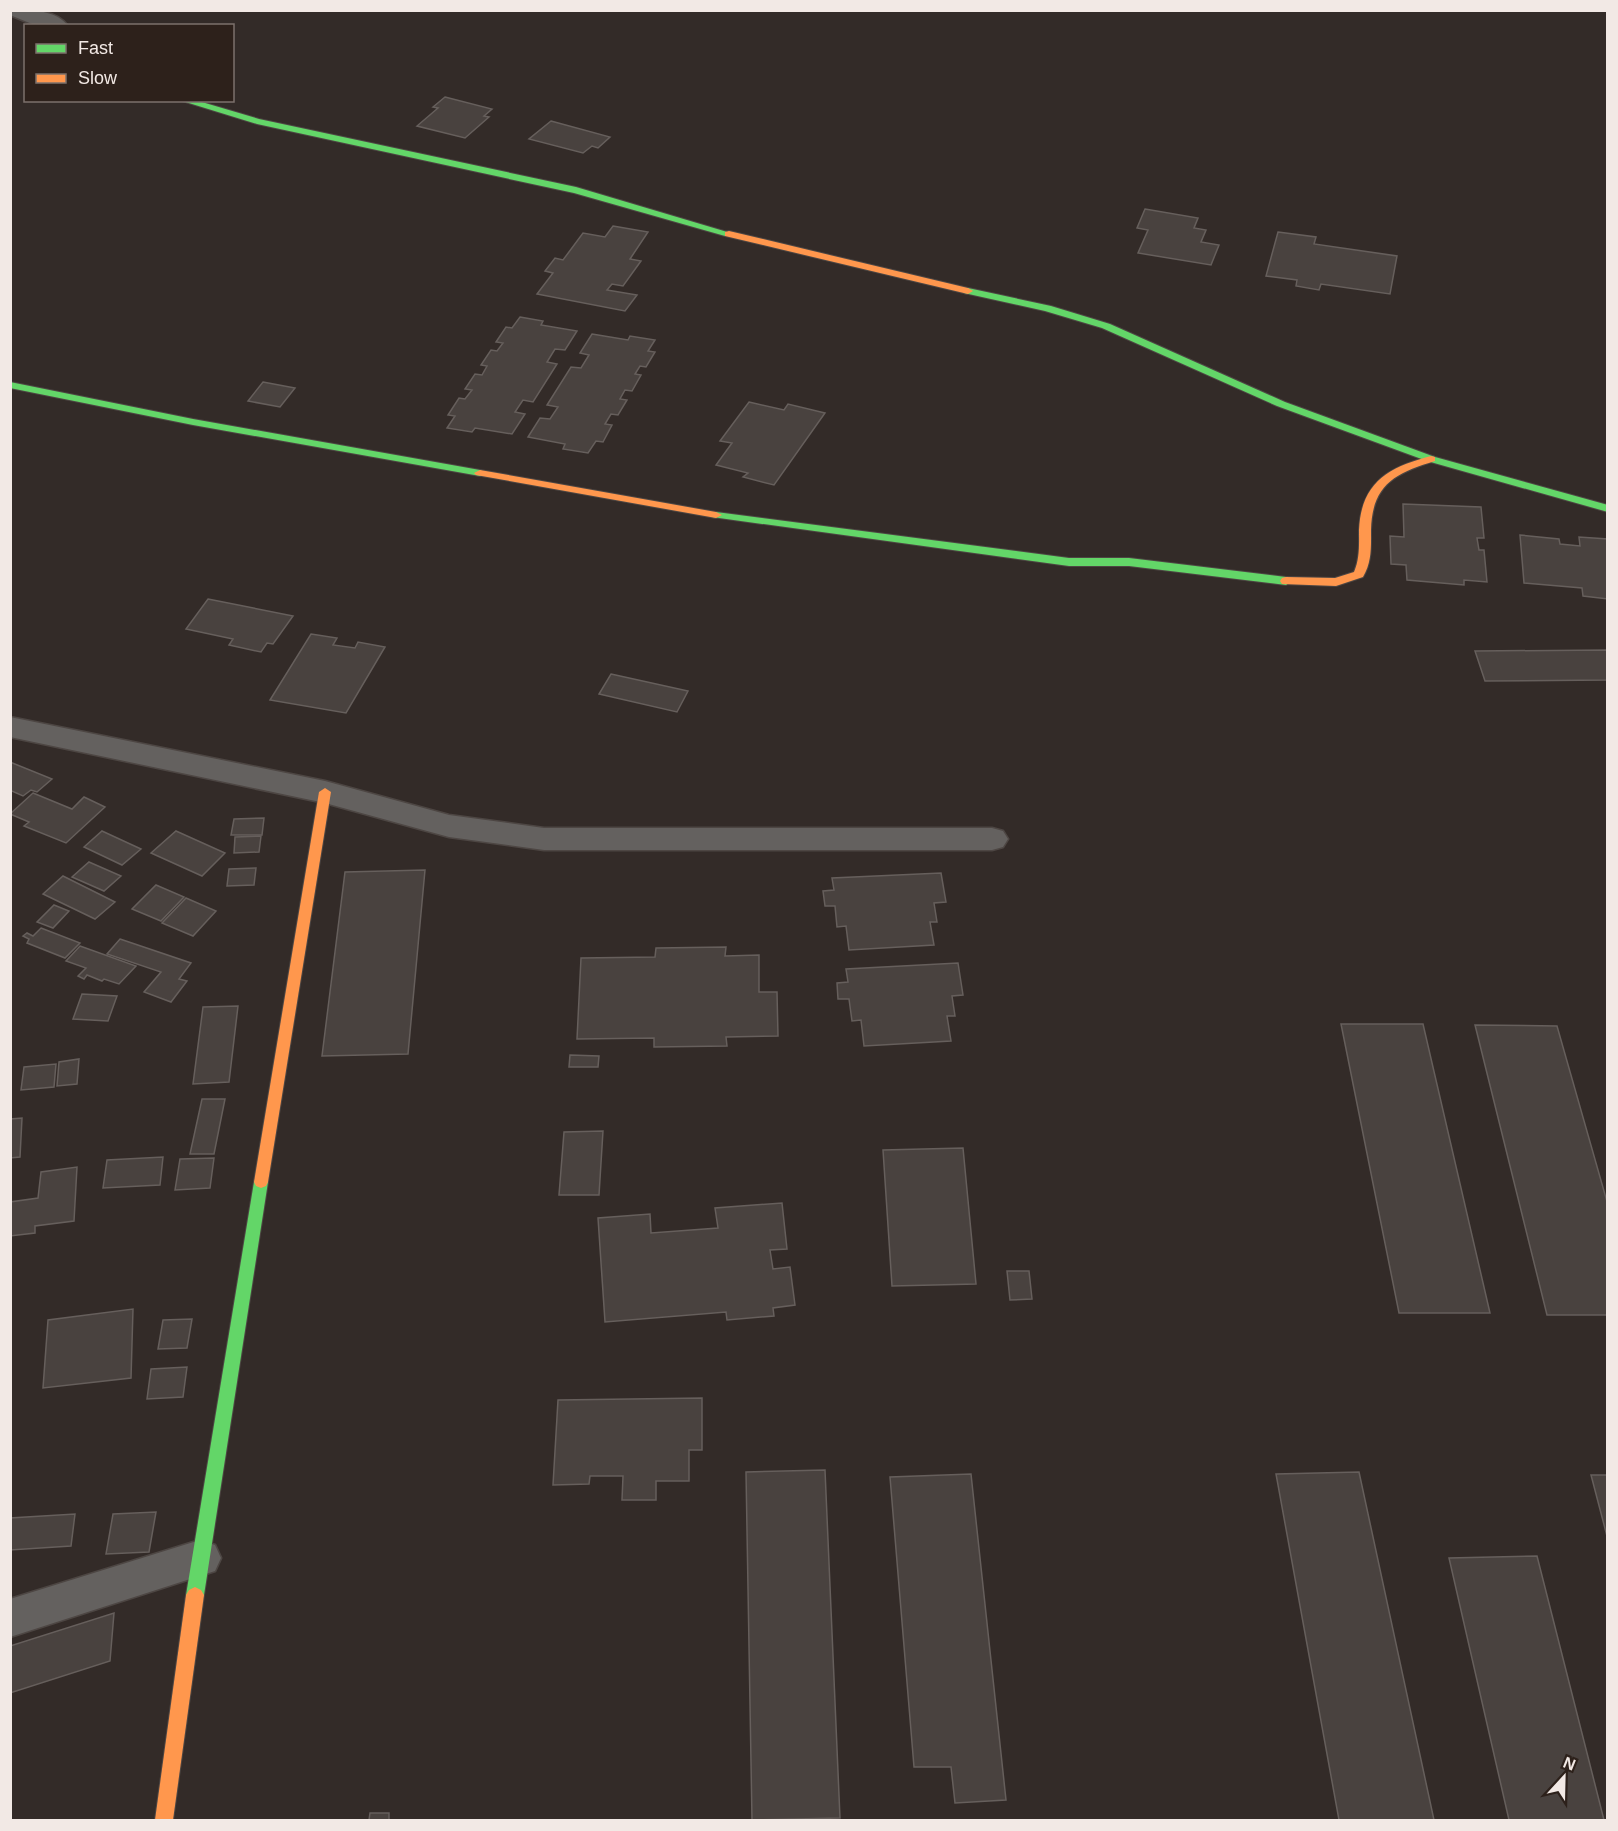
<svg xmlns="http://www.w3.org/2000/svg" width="1618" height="1831" viewBox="0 0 1618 1831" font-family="Arial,sans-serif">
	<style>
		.building { fill: #49423f; stroke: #665f5c; stroke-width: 1.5 }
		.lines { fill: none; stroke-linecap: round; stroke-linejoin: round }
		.street-casing { stroke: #4d4643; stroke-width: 3 }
		.fast-casing { stroke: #4d4643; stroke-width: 2 }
		.slow-casing { stroke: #4d4643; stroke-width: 2 }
		.street { fill: #64615f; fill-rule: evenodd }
		.fast { fill: #63d668; fill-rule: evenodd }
		.slow { fill: #ff974d; fill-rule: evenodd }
	</style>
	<rect width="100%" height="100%" fill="#332b28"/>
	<g class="building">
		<path d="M445,97l47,12 -8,7 5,1 -24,21 -48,-12 21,-18 -5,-1z"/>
		<path d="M551,121l59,16 -12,11 -6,-2 -9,7 -54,-14z"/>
		<path d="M1145,209l53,9 -4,10 12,2 -5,12 18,3 -8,20 -73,-12 10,-23 -11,-2z"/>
		<path d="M613,226l35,6 -18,27 11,2 -18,25 -11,-2 -5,6 30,5 -12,16 -88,-17 16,-21 -8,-2 10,-13 8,2 20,-27 22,4z"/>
		<path d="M1278,232l38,5 -2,7 83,12 -7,38 -69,-10 -2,6 -23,-4 1,-6 -31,-4z"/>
		<path d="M520,317l23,4 -2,4 36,6 -12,19 -10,-1 -8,13 10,2 -24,38 -10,-2 -8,12 10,2 -13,20 -37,-6 -3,4 -25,-4 8,-12 -7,-1 11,-17 6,1 7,-9 -7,-1 10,-15 7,1 5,-9 -6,-1 10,-15 6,1 6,-8 -7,-1 10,-15 6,1z"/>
		<path d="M592,334l36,6 2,-4 25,4 -7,11 7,1 -9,15 -6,-1 -5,8 6,1 -9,16 -7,-1 -5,9 7,1 -9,15 -7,-1 -6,10 7,1 -9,17 -7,-1 -8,12 -25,-4 2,-5 -37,-7 12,-19 10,1 8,-12 -11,-2 24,-38 10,1 8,-13 -9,-2z"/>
		<path d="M263,382l32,6 -15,19 -32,-6z"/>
		<path d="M749,402l35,8 4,-6 37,9 -51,72 -31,-8 5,-4 -32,-8 16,-22 -12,-2z"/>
		<path d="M1403,504l78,3 3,31h-7l2,12h5l3,32 -23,-2v5l-57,-5 -1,-15 -15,-1 -1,-28 14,1z"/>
		<path d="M1520,535l39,4 1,5 20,2 -1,-9 29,2v60l-25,-3 -1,-8 -58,-5z"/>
		<path d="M208,599l85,17 -20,28 -6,-1 -6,9 -32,-7 4,-6 -47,-10z"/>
		<path d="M311,634l26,4 -4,7 22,3 3,-6 27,5 -39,66 -76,-13z"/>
		<path d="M1608,650v30l-123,1 -10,-30z"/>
		<path d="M611,674l77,17 -11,21 -78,-18z"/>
		<path d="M10,762l42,17 -15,13 -6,-2 -8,6 -11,-5 -2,1z"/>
		<path d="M33,793l39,16 12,-12 21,10 -39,36 -42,-17 5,-4 -19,-8z"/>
		<path d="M264,818l-2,17h-31l3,-16z"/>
		<path d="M102,831l39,18 -19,16 -38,-18z"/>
		<path d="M176,831l49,22 -23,23 -51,-23z"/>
		<path d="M261,836l-2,16 -25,1 1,-16z"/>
		<path d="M89,862l32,14 -17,15 -32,-14z"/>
		<path d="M256,868l-2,17 -27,1 2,-17z"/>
		<path d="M425,870l-17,184 -86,2 23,-184z"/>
		<path d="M941,873l5,29 -12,1 3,19h-7l4,23 -85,5 -3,-24 -9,1 -2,-21h-10l-2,-15 11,-1 -2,-12z"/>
		<path d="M63,876l52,26 -20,17 -52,-25z"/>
		<path d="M156,885l28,12 -23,24 -29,-12z"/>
		<path d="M186,898l30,13 -23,25 -31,-13z"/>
		<path d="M54,905l15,6 -16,17 -16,-6z"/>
		<path d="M41,928l39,15 -15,15 -38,-15 2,-4 -6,-3 4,-3 6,3z"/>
		<path d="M120,939l71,24 -12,16 8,2 -16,21 -27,-10 17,-20 -54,-18z"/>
		<path d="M80,946l56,20 -17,18 -15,-5 -2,2 -15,-6 -3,4 -6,-3 8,-8 -20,-7z"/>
		<path d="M726,947l-1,9 34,-1v37h18l1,44 -52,1 1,9 -73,1v-9l-77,1 4,-81 74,-1 1,-9z"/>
		<path d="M958,963l5,32 -11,1 3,20h-8l4,25 -87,5 -3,-26 -9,1 -3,-22h-11l-1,-16 11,-1 -2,-13z"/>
		<path d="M82,994l35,2 -9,25 -35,-2z"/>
		<path d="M238,1006l-9,76 -36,2 10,-77z"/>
		<path d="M1341,1024h82l67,289h-91z"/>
		<path d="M1475,1025l82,1 51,179v110h-61z"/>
		<path d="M570,1055l29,1 -1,11h-29z"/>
		<path d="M79,1059l-2,25 -20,2 2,-24z"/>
		<path d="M56,1064l-2,23 -33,3 3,-23z"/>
		<path d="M202,1099h23l-11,55h-24z"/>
		<path d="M22,1118l-2,39 -10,1v-39z"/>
		<path d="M603,1131l-4,64h-40l5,-63z"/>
		<path d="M963,1148l13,136 -84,2 -9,-136z"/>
		<path d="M163,1157l-3,28 -57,3 4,-28z"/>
		<path d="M214,1158l-4,30 -35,2 5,-31z"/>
		<path d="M77,1167l-3,54 -39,5v7l-25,3v-34l28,-4 3,-26z"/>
		<path d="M782,1203l5,46 -17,1 3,19 17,-2 5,38 -22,3 1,8 -47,4 -1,-8 -121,10 -7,-104 52,-4 1,19 67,-5 -3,-20z"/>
		<path d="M1007,1271h22l3,28 -22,1z"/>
		<path d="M133,1309l-2,69 -88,10 5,-68z"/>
		<path d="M192,1319l-5,29 -29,1 5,-29z"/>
		<path d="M187,1367l-4,30 -36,2 4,-30z"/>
		<path d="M702,1398v52h-13v31h-33v19h-34l1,-24h-33l-1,8 -36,1 5,-85z"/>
		<path d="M825,1470l15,348 -88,2 -6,-348z"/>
		<path d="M1359,1472l75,348h-95l-63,-346z"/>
		<path d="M971,1474l35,326 -51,3 -4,-36h-37l-24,-290z"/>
		<path d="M1591,1475h17v65z"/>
		<path d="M156,1512l-7,40 -43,2 7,-40z"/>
		<path d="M75,1514l-4,32 -61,4v-32z"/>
		<path d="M1537,1556l67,264h-95l-60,-262z"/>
		<path d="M114,1613l-4,48 -100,32v-47z"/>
		<path d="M370,1813h19v7h-20z"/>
	</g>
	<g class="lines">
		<defs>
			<g id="street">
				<path d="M10,10c18,0 46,-1 58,16h-31l-27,-11z"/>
				<path d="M10,717l315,64 124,34 95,13h448l11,3 5,8 -5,8 -11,3h-448l-95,-13 -124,-34 -315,-66z"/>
				<path d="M200,1540l15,5 6,13 -6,13 -205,66v-38z"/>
			</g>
			<g id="fast">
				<path d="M179,100h16l64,19 317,68 158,47 -1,2h-8l-151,-43 -317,-69z"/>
				<path d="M968,288l83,18 59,18 175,78 150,55 173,48v7l-181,-51 -150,-55 -175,-78 -57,-17 -81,-18 -1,-2z"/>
				<path d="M10,382l183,37 287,51 6,3 -6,3 -287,-51 -183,-37z"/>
				<path d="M716,512l353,46h60l157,19 6,4 -6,4 -157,-19h-60l-357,-49v-4z"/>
				<path d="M261,1176l5,2 2,4 -64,413 -3,5 -6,3 -6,-3 -3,-5 68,-413 2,-4z"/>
			</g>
			<g id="slow">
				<path d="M729,231l239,57 5,3 -5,3 -243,-58v-4z"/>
				<path d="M1431,456l4,1v4c-40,12 -63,24 -64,69 0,17 1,32 -8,47l-27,9 -54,-2 -2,-3 2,-3 4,-1 49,1 19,-6c6,-14 5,-28 5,-42 2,-48 30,-63 72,-74z"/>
				<path d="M480,470l236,42 6,3 -6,3 -240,-43 -2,-2z"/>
				<path d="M325,788l6,4 -63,390 -2,4 -5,2 -5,-2 -2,-4 65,-390z"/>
				<path d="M195,1587l6,3 3,5 -31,225h-18l31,-225 3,-5z"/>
			</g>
		</defs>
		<use href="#street" class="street-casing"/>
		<use href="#fast" class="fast-casing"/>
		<use href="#slow" class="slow-casing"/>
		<use href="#street" class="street"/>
		<use href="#fast" class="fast"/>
		<use href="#slow" class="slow"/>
	</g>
	<rect width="1618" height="1831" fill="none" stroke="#f2e9e5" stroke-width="24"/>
	<rect x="24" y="24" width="210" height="78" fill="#2d211b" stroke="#7c716c" stroke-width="1.5"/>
	<rect x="36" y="44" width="30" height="9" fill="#63d668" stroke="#7c716c" stroke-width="1.5"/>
	<text x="78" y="54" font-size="18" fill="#f2e9e5">Fast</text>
	<rect x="36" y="74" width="30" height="9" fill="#ff974d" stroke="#7c716c" stroke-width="1.5"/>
	<text x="78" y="84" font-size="18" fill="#f2e9e5">Slow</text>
	<g transform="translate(1564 1777) rotate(22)" stroke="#2d211b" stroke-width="4.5" paint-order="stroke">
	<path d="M0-4.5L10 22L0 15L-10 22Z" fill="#f2e9e5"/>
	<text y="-9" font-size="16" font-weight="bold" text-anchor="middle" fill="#f2e9e5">N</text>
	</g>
</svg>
